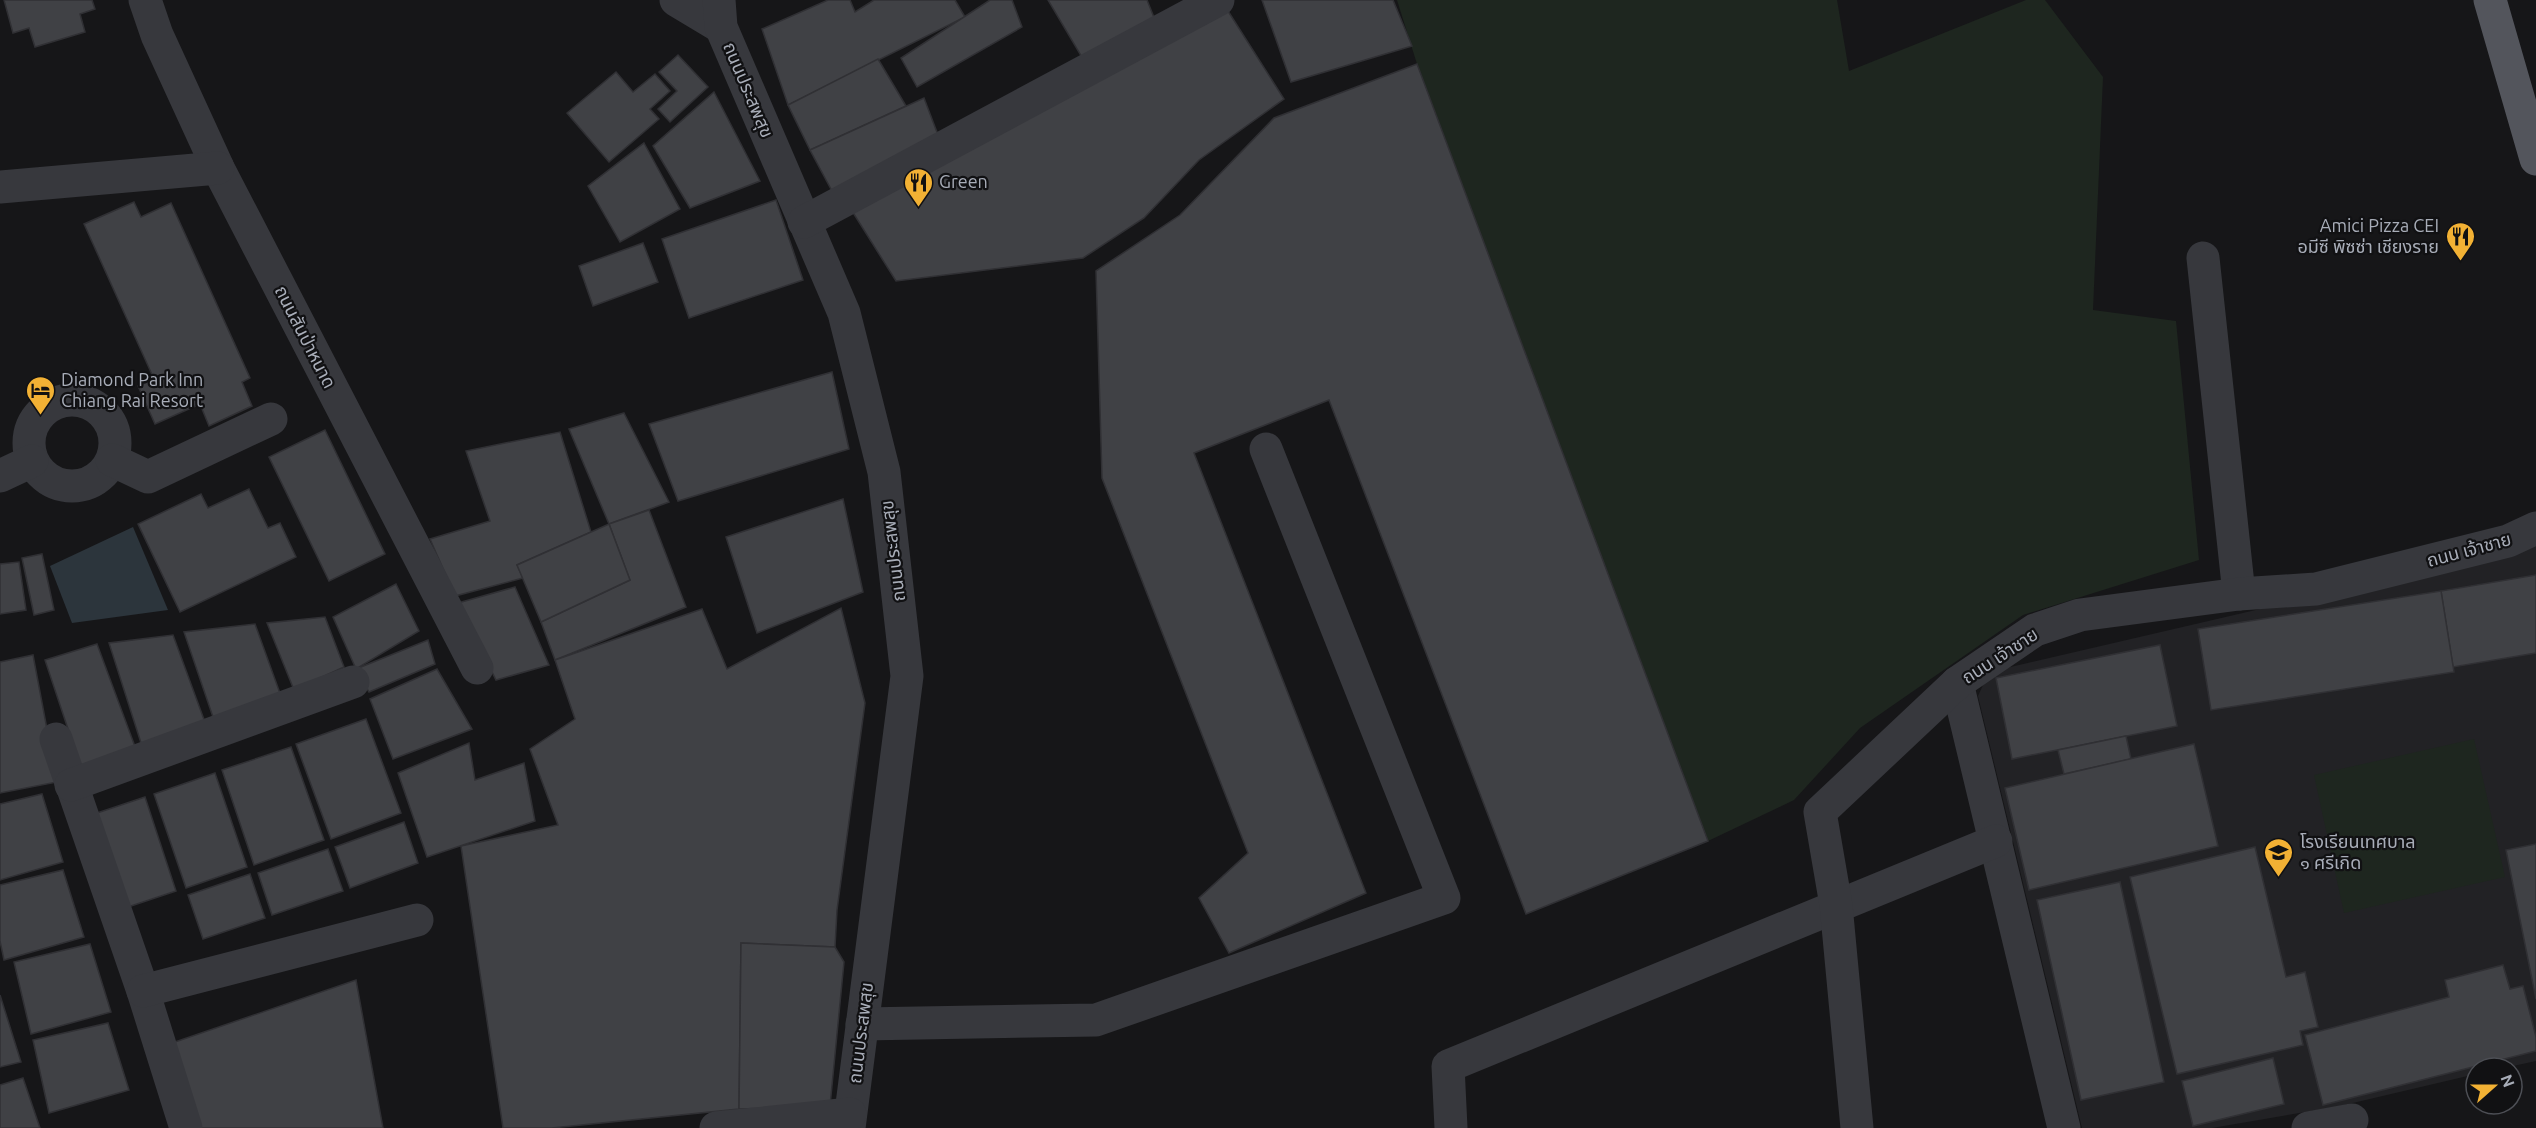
<svg xmlns="http://www.w3.org/2000/svg" width="2536" height="1128" viewBox="0 0 2536 1128" font-family="Ubuntu,'Noto Sans Thai',sans-serif">
	<style>
		.built { fill: #222225 }
		.green { fill: #1e261f }
		.water { fill: #2c353c }
		.building { fill: #404145; stroke: #303034; stroke-width: 1.5 }
		.lines { fill: none; stroke-linecap: round; stroke-linejoin: round }
		.minor { stroke: #37383d; stroke-width: 33 }
		.major { stroke: #53555c; stroke-width: 33 }
		.labels { text-anchor: middle; stroke-width: 4.5; stroke-linejoin: round; paint-order: stroke }
		.street-label { font-size: 18px; fill: #a8adb8; stroke: #111113 }
		.poi-label { font-size: 18px; fill: #a8adb8; stroke: #111113; text-anchor: start }
	</style>
	<rect width="100%" height="100%" fill="#161618"/>
	<path class="built" d="M2536,545v516l-32,7h-28v6l-136,32 -128,22h-130l-104,-432 11,-24z"/>
	<g class="green">
		<path d="M1397,0h440l12,71 177,-71h19l58,77 -10,233 83,11 23,239 -176,55 -163,113 -66,72 -86,41 -291,-777z"/>
		<path d="M2474,739l31,138 -161,36 -30,-138z"/>
	</g>
	<path class="water" d="M133,527l35,83 -96,13 -22,-57z"/>
	<g class="building">
		<path d="M4,0h88l3,9 -15,5 5,18 -50,15 -6,-19 -16,5z"/>
		<path d="M828,0h22l5,12 19,-12h81l10,17 -177,88 -26,-76z"/>
		<path d="M990,0h22l10,27 -105,60 -16,-29z"/>
		<path d="M1048,0h99l8,20 -72,39z"/>
		<path d="M1262,0h131l19,46 -121,36z"/>
		<path d="M1228,11l56,88 -85,61 -55,58 -61,40 -187,23 -44,-70z"/>
		<path d="M678,55l30,32 -38,35 -12,-13 19,-18 -18,-19z"/>
		<path d="M878,59l28,47 -96,44 -22,-45z"/>
		<path d="M1417,64l291,777 -182,73 -197,-514 -135,53 172,440 -137,60 -30,-55 49,-45 -146,-375 -6,-207 84,-56 94,-97z"/>
		<path d="M616,72l17,20 22,-18 15,17 -20,18 9,10 -50,43 -42,-49z"/>
		<path d="M714,92l46,89 -70,27 -37,-62z"/>
		<path d="M924,98l14,37 -106,56 -22,-41z"/>
		<path d="M644,143l36,66 -60,33 -32,-56z"/>
		<path d="M776,200l27,80 -114,38 -27,-79z"/>
		<path d="M134,202l7,15 30,-14 79,175 -8,4 10,24 -43,20 -9,-22 -45,20 -17,-38 16,-7 -70,-155z"/>
		<path d="M643,243l15,39 -65,24 -14,-40z"/>
		<path d="M832,372l17,77 -171,52 -29,-77z"/>
		<path d="M624,413l45,89 -60,22 -40,-95z"/>
		<path d="M325,430l60,124 -56,27 -60,-124z"/>
		<path d="M560,432l31,100 -74,33 6,13 -68,18 -25,-57 60,-18 -24,-70z"/>
		<path d="M249,489l19,39 12,-5 16,34 -116,55 -42,-88 63,-30 7,14z"/>
		<path d="M843,499l20,93 -106,41 -31,-96z"/>
		<path d="M649,510l37,97 -131,53 -14,-38 89,-42 -21,-56z"/>
		<path d="M609,524l21,56 -89,42 -24,-57z"/>
		<path d="M42,554l12,56 -20,5 -12,-57z"/>
		<path d="M19,562l7,48 -26,4v-50z"/>
		<path d="M2536,575v78l-83,14 -12,-76z"/>
		<path d="M396,584l23,47 -63,38 -23,-52z"/>
		<path d="M515,587l34,78 -53,15 -38,-77z"/>
		<path d="M2441,591l13,81 -243,38 -13,-81z"/>
		<path d="M841,608l24,95 -28,207 -2,37 -94,-4 -2,166 -187,19h-49l-42,-282 97,-21 -28,-76 45,-30 -20,-59 147,-51 25,60z"/>
		<path d="M325,617l19,50 -50,23 -27,-67z"/>
		<path d="M255,624l26,72 -67,24 -30,-88z"/>
		<path d="M173,635l33,90 -64,21 -33,-103z"/>
		<path d="M428,640l7,24 -66,28 -13,-23z"/>
		<path d="M97,644l43,116 -60,5 -35,-105z"/>
		<path d="M2160,645l17,81 -165,33 -16,-81z"/>
		<path d="M33,655l24,127 -57,11v-131z"/>
		<path d="M437,669l35,60 -79,30 -23,-60z"/>
		<path d="M366,719l35,94 -70,26 -35,-95z"/>
		<path d="M2126,736l5,23 -67,15 -6,-24z"/>
		<path d="M469,743l6,37 49,-17 11,58 -108,36 -29,-84z"/>
		<path d="M2194,744l24,102 -189,44 -24,-102z"/>
		<path d="M291,747l33,93 -70,25 -32,-95z"/>
		<path d="M215,773l32,94 -61,21 -32,-94z"/>
		<path d="M42,794l21,68 -63,18v-76z"/>
		<path d="M145,797l31,94 -54,18 -31,-94z"/>
		<path d="M404,822l14,41 -68,25 -15,-41z"/>
		<path d="M2536,844v155l-30,-149z"/>
		<path d="M2255,847l31,130 19,-5 13,55 -18,4 3,14 -126,29 -47,-197z"/>
		<path d="M328,849l15,42 -71,24 -14,-42z"/>
		<path d="M63,870l21,67 -80,23 -4,-19v-56z"/>
		<path d="M250,874l15,44 -62,21 -15,-44z"/>
		<path d="M2120,882l44,200 -83,18 -44,-200z"/>
		<path d="M741,943l94,4 9,15 -14,144 -91,3z"/>
		<path d="M90,944l21,68 -80,22 -17,-72z"/>
		<path d="M2503,965l7,24 13,-3 13,51v14l-213,54 -18,-70 144,-38 -4,-17z"/>
		<path d="M356,980l27,148h-186l-25,-85z"/>
		<path d="M0,995l21,67 -21,5z"/>
		<path d="M108,1023l21,67 -80,23 -16,-73z"/>
		<path d="M2273,1058l11,46 -91,22 -11,-45z"/>
		<path d="M23,1078l17,50h-40v-43z"/>
	</g>
	<g class="lines">
		<g class="minor">
			<path d="M145,0l12,35 61,133 259,500"/>
			<path d="M676,0l45,27"/>
			<path d="M719,0l2,27 123,286 40,159 23,204 -58,452"/>
			<path d="M0,187l218,-19"/>
			<path d="M804,222l414,-222"/>
			<path d="M2203,258l36,336"/>
			<circle cx="72" cy="443" r="43"/>
			<path d="M112,460l36,17 123,-58"/>
			<path d="M0,476l32,-15"/>
			<path d="M1957,683l107,445"/>
			<path d="M56,739l87,252 43,137"/>
			<path d="M71,785l282,-103"/>
			<path d="M143,991l274,-71"/>
			<path d="M862,1024l234,-4 348,-122 -178,-449"/>
			<path d="M716,1128l134,-14"/>
			<path d="M1451,1128l-3,-62 548,-225"/>
			<path d="M1857,1128l-21,-223 -16,-93 137,-129 78,-53 45,-15 159,-21 77,-5 192,-48 28,-13"/>
			<path d="M2308,1128l44,-8"/>
		</g>
		<path class="major" d="M2490,0l46,159"/>
	</g>
	<defs>
		<symbol id="restaurant-pin" viewBox="-11 -11 22 30"><path d="M0 17L-7.5 6A9.5 9.5 0 1 1 7.5 6Z" fill="#f2b134" stroke="#111113"/><path d="M-5-6h1v4h1v-4h1v4h1v-4h1v5L-1.5 .5V6h-2V.5L-5-1ZM5-6V6H3V1.5H1.5Q1.5-4 5-6Z" fill="#111"/></symbol>
		<symbol id="hotel-pin" viewBox="-11 -11 22 30"><path d="M0 17L-7.5 6A9.5 9.5 0 1 1 7.5 6Z" fill="#f2b134" stroke="#111113"/><path d="M-6-4.5h1.5V1H6V5H4.5V3h-9V5H-6ZM-4 0a1.8 1.8 0 1 1 3.6 0ZM.5 0V-2.5h3Q6-2.5 6 0Z" fill="#111"/></symbol>
		<symbol id="school-pin" viewBox="-11 -11 22 30"><path d="M0 17L-7.5 6A9.5 9.5 0 1 1 7.5 6Z" fill="#f2b134" stroke="#111113"/><path d="M0-5L7-2L0 1L-7-2ZM-4 1L0 2.5L4 1V4Q0 6-4 4Z" fill="#111"/></symbol>
	</defs>
	<g fill-rule="evenodd">
		<use href="#restaurant-pin" x="902" y="166" width="33" height="45"/>
		<use href="#restaurant-pin" x="2444" y="220" width="33" height="45"/>
		<use href="#hotel-pin" x="24" y="374" width="33" height="45"/>
		<use href="#school-pin" x="2262" y="836" width="33" height="45"/>
	</g>
	<g class="labels">
		<g class="street-label">
			<text transform="translate(748 90) rotate(67)" y="6">ถนนประสพสุข</text>
			<text transform="translate(305 337) rotate(63)" y="6">ถนนสันป่าหนาด</text>
			<text transform="translate(2469 550) rotate(-15)" y="6">ถนน เจ้าชาย</text>
			<text transform="translate(893 551) rotate(-97)" y="6">ถนนประสพสุข</text>
			<text transform="translate(2000 656) rotate(-33)" y="6">ถนน เจ้าชาย</text>
			<text transform="translate(861 1033) rotate(-83)" y="6">ถนนประสพสุข</text>
		</g>
		<g class="poi-label">
			<text x="939" y="188">Green</text>
			<text x="2439" y="232" text-anchor="end">Amici Pizza CEI<tspan x="2439" dy="21">อมีซี พิซซ่า เชียงราย</tspan></text>
			<text x="61" y="386">Diamond Park Inn<tspan x="61" dy="21">Chiang Rai Resort</tspan></text>
			<text x="2300" y="848">โรงเรียนเทศบาล<tspan x="2300" dy="21">๑ ศรีเกิด</tspan></text>
		</g>
	</g>
	<g transform="translate(2494 1086) rotate(69)"><circle r="28" fill="#111113" stroke="#4d4f55" stroke-width="1.5"/>
	<path d="M0-4.5L10 22L0 15L-10 22Z" fill="#f2b134"/>
	<text y="-9" font-size="16" font-weight="bold" text-anchor="middle" fill="#a8adb8">N</text>
	</g>
</svg>
